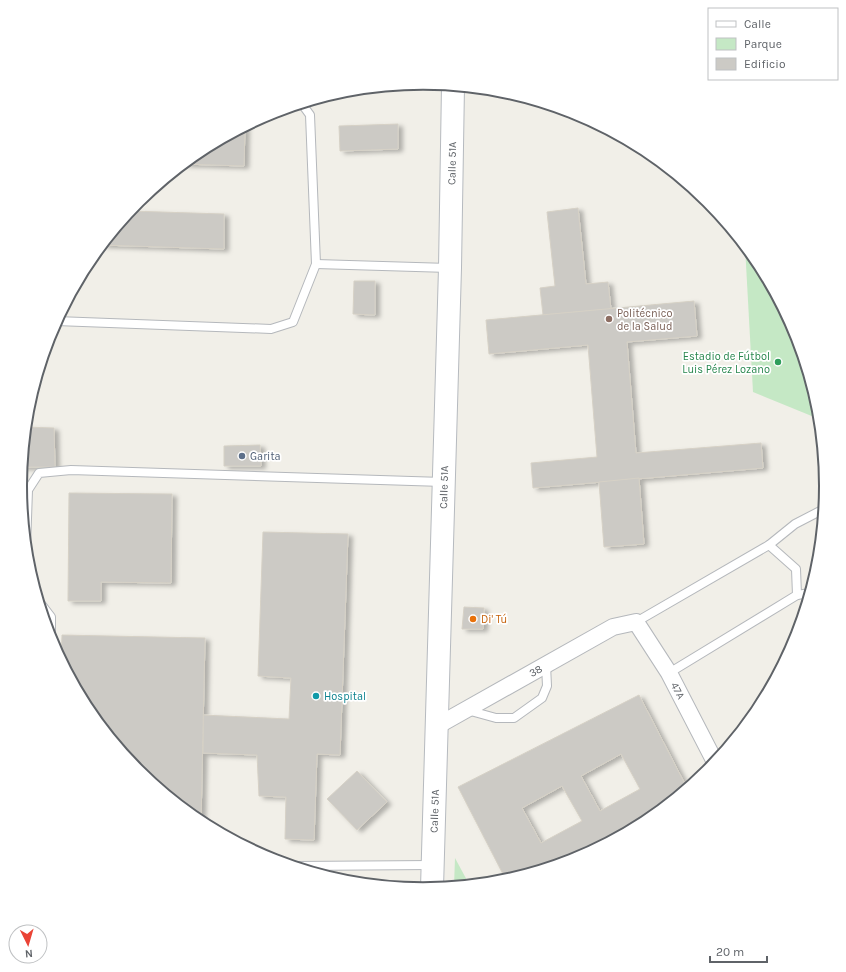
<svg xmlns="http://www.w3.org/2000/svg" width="846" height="972" viewBox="0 0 846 972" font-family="Karla,sans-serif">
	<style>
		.green { fill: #c5e8c5 }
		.building { fill: #cccac5; stroke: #d6d1c6; fill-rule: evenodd; filter: url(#shadow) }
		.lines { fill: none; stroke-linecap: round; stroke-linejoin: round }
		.lane-casing { stroke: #b5b8bc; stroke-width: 10 }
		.street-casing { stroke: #b5b8bc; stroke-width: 18 }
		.secondary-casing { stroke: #b6babf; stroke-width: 24 }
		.lane { stroke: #fff; stroke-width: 8 }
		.street { stroke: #fff; stroke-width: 16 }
		.secondary { stroke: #fff; stroke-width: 22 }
		.education-dot { fill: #8d6e63; stroke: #fff; stroke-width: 1.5 }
		.leisure-dot { fill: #2e9e5b; stroke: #fff; stroke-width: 1.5 }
		.service-dot { fill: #5c6f8a; stroke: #fff; stroke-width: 1.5 }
		.food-dot { fill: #e8710a; stroke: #fff; stroke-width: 1.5 }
		.culture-dot { fill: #0f9aa8; stroke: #fff; stroke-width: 1.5 }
		.labels { text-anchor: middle; stroke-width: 3.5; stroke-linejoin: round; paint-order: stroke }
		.street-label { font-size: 11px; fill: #5f6368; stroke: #fff }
		.education-label { font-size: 11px; fill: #785e54; stroke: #fff; text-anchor: start }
		.leisure-label { font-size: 11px; fill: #27864d; stroke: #fff; text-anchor: end }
		.service-label { font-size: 11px; fill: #4e5e75; stroke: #fff; text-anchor: start }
		.food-label { font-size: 11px; fill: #c56008; stroke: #fff; text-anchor: start }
		.culture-label { font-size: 11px; fill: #0d838f; stroke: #fff; text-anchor: start }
		.rim { fill: none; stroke: #5f6368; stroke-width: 2 }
	</style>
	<defs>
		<filter id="shadow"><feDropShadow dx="4.5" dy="2.5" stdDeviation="2" flood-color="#0004"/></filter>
	</defs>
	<rect width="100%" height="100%" fill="#f1efe8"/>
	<g class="green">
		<path d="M745,246l13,16 37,70 23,76 1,11 -66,-27z"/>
		<path d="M455,858l14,26 -15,2z"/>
	</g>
	<g class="building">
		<path d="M398,124v25l-58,2 -1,-25z"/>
		<path d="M245,126l-1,40 -61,-2 16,-13z"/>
		<path d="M578,208l8,76 22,-2 3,27 -68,6 -3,-27 15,-2 -8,-74z"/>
		<path d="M130,211l94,3v35l-122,-4z"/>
		<path d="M354,281h21v34l-22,-1z"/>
		<path d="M694,301l3,35 -70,6 9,111 125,-10 2,25 -230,20 -2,-25 66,-6 -9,-112 -99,9 -3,-34z"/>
		<path d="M26,427l28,1 1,39h-33z"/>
		<path d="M260,445l1,21h-37v-20z"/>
		<path d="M639,478l5,66 -40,3 -5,-65z"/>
		<path d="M69,493l103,1 -1,89 -70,-1v19h-33z"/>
		<path d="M263,532l85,2 -8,221 -23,-1 -3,86 -29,-1 1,-42 -27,-1 -2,-41 -54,-2v-38l86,4 2,-41 -33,-2z"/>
		<path d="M464,607l20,1 -1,21h-21z"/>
		<path d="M62,635l143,3 -4,184 -63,-51 -50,-61 -27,-50z"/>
		<path d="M639,695l48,93 -34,28 -95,48 -52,16 -48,-93zM621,754l19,35 -40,22 -19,-35zM562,786l20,35 -41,22 -19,-35z"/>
		<path d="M357,771l30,31 -30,28 -30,-31z"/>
	</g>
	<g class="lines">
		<defs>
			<g id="lane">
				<path d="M316,264l133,4"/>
				<path d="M56,321l215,8 22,-7 23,-58 -6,-149 -8,-11"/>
				<path d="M769,545l26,-21 29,-15"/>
				<path d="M26,547l2,-57 11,-17 32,-3 372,12"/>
				<path d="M797,595l13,-2"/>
				<path d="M38,600l13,17v23"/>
				<path d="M636,622l133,-77 27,24 1,26 -128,78"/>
				<path d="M467,710l29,8h18l28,-20 5,-12 -1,-21"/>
				<path d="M295,866l137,-1"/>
			</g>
			<g id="street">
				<path id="s1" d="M437,726l176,-99 23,-5 33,51 46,89"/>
			</g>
			<g id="secondary">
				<path id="s2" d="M432,888l18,-620 3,-182"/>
			</g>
		</defs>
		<use href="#lane" class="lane-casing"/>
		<use href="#street" class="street-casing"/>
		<use href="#secondary" class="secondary-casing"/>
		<use href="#lane" class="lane"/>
		<use href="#street" class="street"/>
		<use href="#secondary" class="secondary"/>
	</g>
	<circle class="education-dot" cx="609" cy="319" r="4"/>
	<circle class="leisure-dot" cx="778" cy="362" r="4"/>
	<circle class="service-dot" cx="242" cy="456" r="4"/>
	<circle class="food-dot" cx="473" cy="619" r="4"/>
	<circle class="culture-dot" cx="316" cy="696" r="4"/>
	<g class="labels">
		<g class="street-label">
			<text dy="4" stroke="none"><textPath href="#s2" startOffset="725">Calle 51A</textPath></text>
			<text dy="4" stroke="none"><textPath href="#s2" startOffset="401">Calle 51A</textPath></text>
			<text dy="4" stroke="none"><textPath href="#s1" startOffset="113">38</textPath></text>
			<text dy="4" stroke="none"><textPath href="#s1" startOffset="306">47A</textPath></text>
			<text dy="4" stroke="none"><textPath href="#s2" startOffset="77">Calle 51A</textPath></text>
		</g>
		<g class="education-label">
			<text x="617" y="317">Politécnico<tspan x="617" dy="13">de la Salud</tspan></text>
		</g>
		<g class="leisure-label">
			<text x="770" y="360">Estadio de Fútbol<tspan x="770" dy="13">Luis Pérez Lozano</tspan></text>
		</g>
		<g class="service-label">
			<text x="250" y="460">Garita</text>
		</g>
		<g class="food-label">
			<text x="481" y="623">Di' Tú</text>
		</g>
		<g class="culture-label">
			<text x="324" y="700">Hospital</text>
		</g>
	</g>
	<path d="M0 0H846V972H0ZM27 486a396 396 0 1 1 792 0a396 396 0 1 1-792 0Z" fill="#fff" fill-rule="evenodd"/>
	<path class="rim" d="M27 486a396 396 0 1 1 792 0a396 396 0 1 1-792 0Z"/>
	<rect x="708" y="8" width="130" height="72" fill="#ffffff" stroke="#bfc1c3"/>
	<rect x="716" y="21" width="20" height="6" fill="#ffffff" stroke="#bfc1c3"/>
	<text x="744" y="28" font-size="12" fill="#5f6368">Calle</text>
	<rect x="716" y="38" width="20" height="12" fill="#c5e8c5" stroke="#bfc1c3"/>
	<text x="744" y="48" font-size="12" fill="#5f6368">Parque</text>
	<rect x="716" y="58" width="20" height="12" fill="#cccac5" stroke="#bfc1c3"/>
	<text x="744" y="68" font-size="12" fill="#5f6368">Edificio</text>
	<g transform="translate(28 944) rotate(175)"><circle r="19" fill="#ffffff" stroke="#bfc1c3"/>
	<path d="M0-3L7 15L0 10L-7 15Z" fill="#ea4335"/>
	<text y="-6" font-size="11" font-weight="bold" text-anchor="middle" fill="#5f6368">N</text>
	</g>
	<path d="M710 956v6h57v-6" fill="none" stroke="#5f6368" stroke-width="2"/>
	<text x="716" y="956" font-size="12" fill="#5f6368" stroke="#ffffff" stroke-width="3" paint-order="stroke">20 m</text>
</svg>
